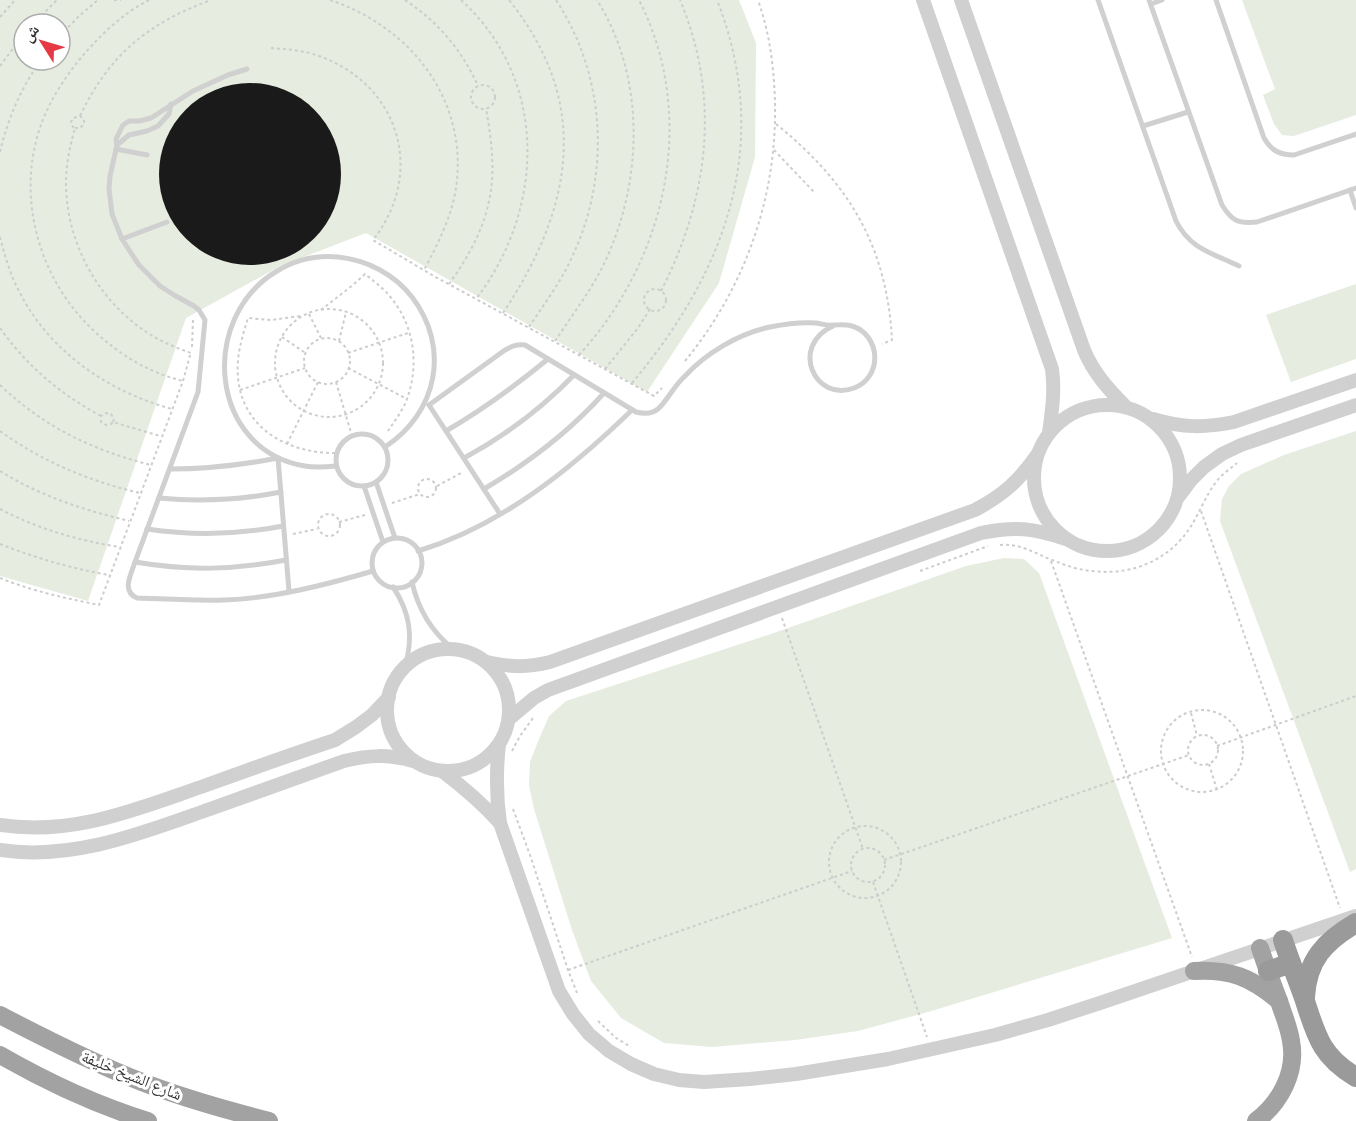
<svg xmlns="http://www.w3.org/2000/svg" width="1356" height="1121" viewBox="0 0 1356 1121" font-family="'DM Sans','Noto Naskh Arabic',sans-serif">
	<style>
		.green { fill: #e6ecdf; fill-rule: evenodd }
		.building { fill: #1a1a1a }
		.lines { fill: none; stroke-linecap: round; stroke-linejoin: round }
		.path { stroke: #cdcdcd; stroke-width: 2; stroke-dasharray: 3 3; stroke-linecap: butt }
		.service { stroke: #d0d0d0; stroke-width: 5 }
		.tertiary { stroke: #d0d0d0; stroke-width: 14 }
		.trunk { stroke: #a2a2a2; stroke-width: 18 }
		.motorway { stroke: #9a9a9a; stroke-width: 20 }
		.labels { text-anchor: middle; stroke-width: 6; stroke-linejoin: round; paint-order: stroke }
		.street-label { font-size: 16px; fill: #333; stroke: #fff }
	</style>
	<rect width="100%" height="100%" fill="#fff"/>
	<g class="green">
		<path d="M0,0h739l17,43 -1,114 -36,126 -72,109 -281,-159 -86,33 -94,52 -98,283 -88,-25zM24,24h36v36h-36z"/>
		<path d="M1242,0h114v115l-62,21 -12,-1 -8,-11 -11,-29 12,-6z"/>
		<path d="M1356,284v75l-65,23 -25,-67z"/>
		<path d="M1356,431v438l-6,3 -130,-351 2,-22 7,-13 12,-12 43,-19z"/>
		<path d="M1004,558l20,1 15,14 133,365 -244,74 -70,19 -63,9 -83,7 -48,-4 -43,-25 -30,-37 -19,-51 -38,-121 -5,-23 1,-24 7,-18 12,-28 17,-15 202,-66 198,-69z"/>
	</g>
	<circle class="building" cx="250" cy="174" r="91"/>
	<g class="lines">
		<g class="path">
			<path d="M114,0h7"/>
			<path d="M149,0c-27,14 -50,36 -69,59 -14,17 -27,37 -36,58 -30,73 -8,159 49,213 27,25 54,42 90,51"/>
			<path d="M330,0c78,26 135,95 127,180 -3,32 -18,62 -33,90"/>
			<path d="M405,0c33,22 57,50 73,86"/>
			<path d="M461,0c88,80 84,209 15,299"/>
			<path d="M0,17l15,-17"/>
			<path d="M33,24l24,-24"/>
			<path d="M60,36l19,-20 19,-16"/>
			<path d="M271,48c15,1 30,2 45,7 82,27 111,116 57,185l59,35 222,121 8,-8"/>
			<path d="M0,66l24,-32"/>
			<circle cx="483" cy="97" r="12"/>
			<path d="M80,116c29,-61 68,-93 131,-116"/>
			<path d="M776,124c73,59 111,122 116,216l-10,4"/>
			<path d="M75,128h5l4,-4v-5l-4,-3 -7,2 -2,4 2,5 2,1c-5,18 -9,36 -9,55 0,56 29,113 76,146 15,11 32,18 49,24"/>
			<path d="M774,150l40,42"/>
			<path d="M0,152c8,-34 21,-64 41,-92"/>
			<path d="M0,237c5,19 10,38 20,56 30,59 89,99 152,116"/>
			<path d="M449,284c18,-25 34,-53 40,-83 7,-31 2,-63 -3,-93"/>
			<circle cx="655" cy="300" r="11"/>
			<path d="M661,291c48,-94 60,-193 19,-291"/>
			<circle cx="329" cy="363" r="54"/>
			<path d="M321,310l32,-25 12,-11c11,9 22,17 30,29 21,29 24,68 10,101 -5,10 -11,18 -17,27"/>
			<path d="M503,313c69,-104 90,-208 6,-313"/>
			<path d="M309,314l12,24"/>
			<path d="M300,316l-29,4 -23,-2c-6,19 -12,39 -10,59 4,52 51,77 99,76"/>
			<path d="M529,327c15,-23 32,-45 43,-70 39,-82 34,-181 -16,-257"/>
			<path d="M0,328c27,38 60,66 101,88"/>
			<path d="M282,337l22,15"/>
			<circle cx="327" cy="361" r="23"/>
			<path d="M339,341l7,-29"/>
			<path d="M555,341c16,-24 34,-48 47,-73 41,-83 45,-188 -5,-268"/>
			<path d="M192,347l1,-28"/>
			<path d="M348,353l60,-20"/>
			<path d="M579,355c87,-95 120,-237 60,-355"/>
			<path d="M685,361c60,-73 92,-164 90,-258 -1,-35 -5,-69 -17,-103"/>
			<path d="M348,368l59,31"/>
			<path d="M605,369l33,-41 12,-19"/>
			<path d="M336,382l16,54"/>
			<path d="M632,383c95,-113 141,-240 85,-383"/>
			<path d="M0,385c44,42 92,65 151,80"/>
			<path d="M240,390l65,-22"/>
			<path d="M113,422l1,-3 -3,-5 -5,-1 -5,3v6l5,3 5,-1 2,-2 47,14"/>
			<path d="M0,431c43,31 89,50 140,62"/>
			<path d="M287,444l31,-62"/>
			<path d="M0,471c40,25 84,39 129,50"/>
			<circle cx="427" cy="488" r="9"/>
			<path d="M437,486l26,-14"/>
			<path d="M392,503l28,-9"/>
			<path d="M0,509c38,20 77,31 119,38"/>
			<path d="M1201,511l139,397"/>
			<circle cx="329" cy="525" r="11"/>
			<path d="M339,522l26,-7"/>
			<path d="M293,534l24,-5"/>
			<path d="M0,544c36,14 72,25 110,31"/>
			<path d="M1000,545c20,-2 34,8 52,15 13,5 26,10 40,11 40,5 78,-11 99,-45 9,-14 15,-31 25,-44 6,-8 14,-13 21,-19"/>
			<path d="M1051,561l141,396"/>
			<path d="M920,571l68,-25"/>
			<path d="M0,578c32,13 65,20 99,27l84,-224 8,-29"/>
			<path d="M782,618l81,231"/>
			<circle cx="1202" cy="751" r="41"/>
			<path d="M1191,713l6,23"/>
			<circle cx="1203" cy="750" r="15"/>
			<path d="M1217,746l139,-50"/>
			<path d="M512,751l8,-15 13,-18"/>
			<path d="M1209,764l8,26"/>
			<path d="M513,809l17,46 38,115 9,23"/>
			<circle cx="865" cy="862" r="36"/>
			<circle cx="868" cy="865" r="17"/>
			<path d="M884,860l305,-105"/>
			<path d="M873,882l54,155"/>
			<path d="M568,970l284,-99"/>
			<path d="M598,1021l18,17 15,9"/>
		</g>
		<g class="service">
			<path d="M1098,0l78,221c14,28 36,32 63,45"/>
			<path d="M1149,0l73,205c10,16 16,19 35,17l99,-34"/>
			<path d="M1216,0l48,138c7,12 15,17 30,17l62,-21"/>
			<path d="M1151,4l11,-4"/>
			<path d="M247,69l-19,6 -35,16 -42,27 -12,3h-10l-6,4 -7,14 1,6 -7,31 -1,13 3,25 10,25 9,14 8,12 21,21 14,9 20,11 5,4 6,10 -7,72 -63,170c-4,13 -14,29 2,36 29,1 59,3 88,2 50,-2 100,-15 148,-29"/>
			<path d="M1143,126l45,-14"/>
			<path d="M117,145l12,-10 18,-4 11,-5 11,-12 2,-10"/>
			<path d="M116,149l31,6"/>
			<path d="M1350,190l6,18"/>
			<path d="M122,239l45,-17"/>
			<path d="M429,405l76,-55c7,-4 12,-6 20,-5l111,67c8,2 16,2 22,-3 9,-8 16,-23 26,-32 22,-24 54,-43 86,-50 15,-3 31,-5 46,-4 6,1 12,3 18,2 6,0 11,-1 18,1 29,9 31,51 2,62 -39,15 -65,-42 -21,-62"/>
			<path d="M429,405l71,109"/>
			<path d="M446,431c36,-21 69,-45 102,-72"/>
			<circle cx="362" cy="460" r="26"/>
			<path d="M464,458c41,-22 77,-49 110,-83"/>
			<path d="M336,466c-10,1 -21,2 -31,0 -96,-16 -107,-148 -28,-195 18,-11 40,-16 61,-14 29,3 56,17 74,40 39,51 25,116 -27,150"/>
			<path d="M170,469c37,0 72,-4 108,-11l11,133"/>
			<path d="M376,482l19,56"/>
			<path d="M364,486l19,56"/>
			<path d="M484,489c46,-27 84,-56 120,-96"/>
			<path d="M159,498c41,4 81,2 122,-6"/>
			<path d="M147,529c47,7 90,6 136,-3"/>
			<circle cx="397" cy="563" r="25"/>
			<path d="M418,551c83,-25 153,-82 214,-141"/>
			<path d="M135,562c53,9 99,8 151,-2"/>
			<path d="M412,582c6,27 18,48 40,66"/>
			<path d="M393,587c17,25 21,50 12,79"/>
		</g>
		<g class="tertiary">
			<path d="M923,0l129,369c3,22 0,42 -3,64"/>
			<path d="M961,0l123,350c9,22 24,39 41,56"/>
			<circle cx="1107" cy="478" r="73"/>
			<path d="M1153,419c30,9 51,9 81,3l122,-42"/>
			<path d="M1179,496l12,-16 13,-13 18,-13 19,-9 115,-40"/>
			<circle cx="448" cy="710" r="61"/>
			<path d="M487,662c24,5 38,6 63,0l425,-152c28,-15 44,-29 62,-55"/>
			<path d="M509,719l25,-21 14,-8 433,-157c34,-7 52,-5 85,6"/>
			<path d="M499,744c-3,27 -3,52 1,79l59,168 14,23 16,20 20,17 22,13 23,10 25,6 25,2 46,-3 46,-5 92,-15 107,-24 53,-15 52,-17 256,-87"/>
			<path d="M442,771c21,16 40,32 58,52"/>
			<path d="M0,825c72,11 134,-15 201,-38 44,-16 89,-32 134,-47l21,-13 16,-12 17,-18"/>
			<path d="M0,850c73,11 142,-17 210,-41 44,-16 89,-32 134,-48 25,-6 43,-7 69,0"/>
		</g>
		<g class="trunk">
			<path d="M1194,971c36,-2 57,6 85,30"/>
			<path d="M0,1015c46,24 93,48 142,67 41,16 84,28 127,39"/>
			<path d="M0,1055c47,27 96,50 148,66"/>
			<path d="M1256,1121c24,-18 41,-49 35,-80 -2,-14 -8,-27 -12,-40 -7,-18 -13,-35 -19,-53"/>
		</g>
		<g class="motorway">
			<path d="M1283,940c6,19 14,38 21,58 12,36 16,58 52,79"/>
			<path d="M1268,971l23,-8"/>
			<path d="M1305,997c2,-37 20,-56 51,-74"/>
		</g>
	</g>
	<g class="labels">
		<g class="street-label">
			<text transform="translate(132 1075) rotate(22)" y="6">شارع الشيخ خليفة</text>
		</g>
	</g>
	<g transform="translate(42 42) rotate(307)"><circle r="28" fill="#ffffff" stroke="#adadad" stroke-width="1.5"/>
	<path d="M0-4.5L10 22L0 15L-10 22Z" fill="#e63946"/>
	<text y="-9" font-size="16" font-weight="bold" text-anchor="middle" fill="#333333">ش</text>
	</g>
</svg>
